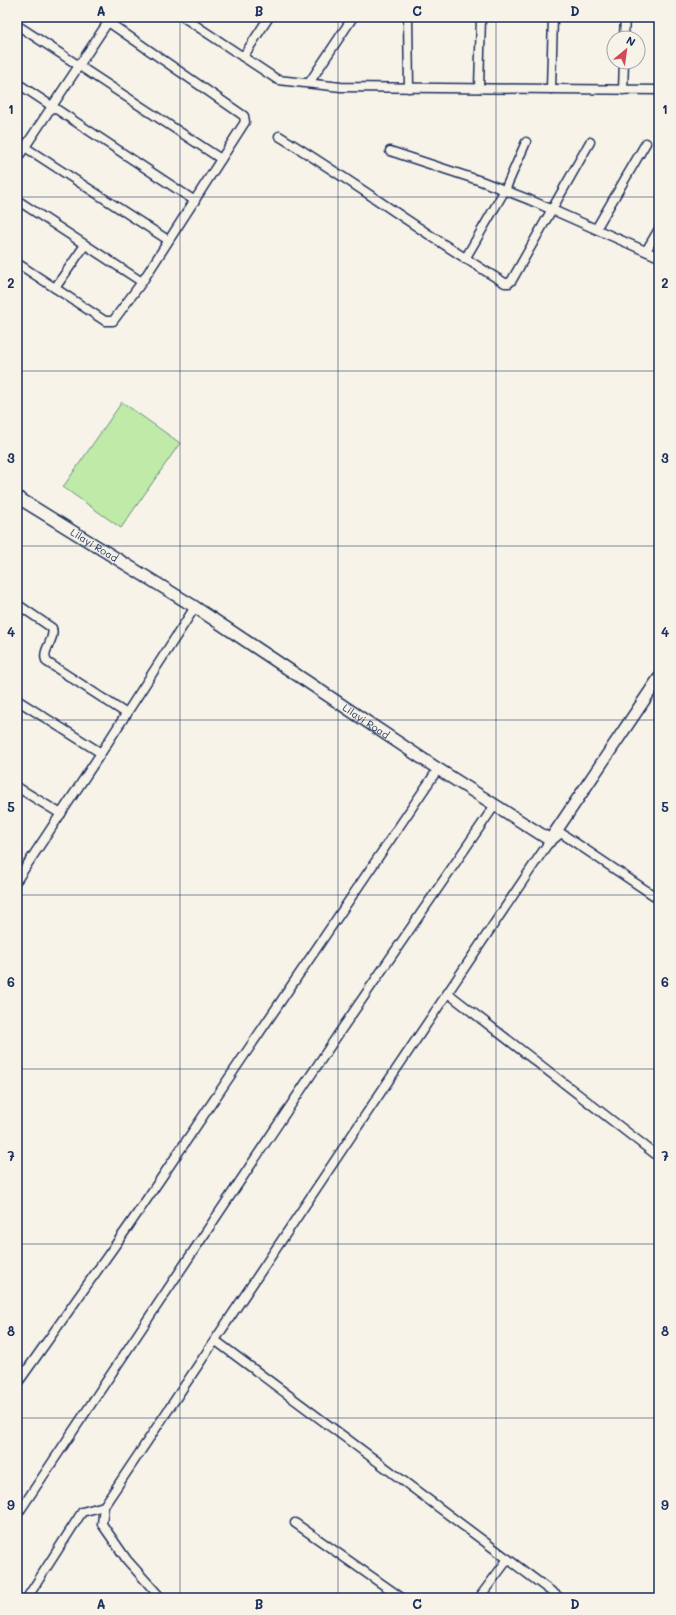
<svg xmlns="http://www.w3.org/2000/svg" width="676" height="1615" viewBox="0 0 676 1615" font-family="Mali,sans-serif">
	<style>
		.green { fill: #bfeaa7; stroke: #6d8c82 }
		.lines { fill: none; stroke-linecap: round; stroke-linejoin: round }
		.street-casing { stroke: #1b2f5e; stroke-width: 11 }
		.secondary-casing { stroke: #1b2f5e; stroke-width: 14 }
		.street { stroke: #f7f3e8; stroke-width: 8 }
		.secondary { stroke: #f7f3e8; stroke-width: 11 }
		.grid { fill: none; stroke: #1b2f5e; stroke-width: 1; stroke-opacity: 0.55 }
		.labels { text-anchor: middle; stroke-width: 3; stroke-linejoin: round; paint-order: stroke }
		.street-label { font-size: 10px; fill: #1b2f5e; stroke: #f7f3e8 }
		.neatline { fill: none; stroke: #1b2f5e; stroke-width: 1.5 }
		.grid-label { font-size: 13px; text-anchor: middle; font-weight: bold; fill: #1b2f5e }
	</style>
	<rect width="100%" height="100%" fill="#f7f3e8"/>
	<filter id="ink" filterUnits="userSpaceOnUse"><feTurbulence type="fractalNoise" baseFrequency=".025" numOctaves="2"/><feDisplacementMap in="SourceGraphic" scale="8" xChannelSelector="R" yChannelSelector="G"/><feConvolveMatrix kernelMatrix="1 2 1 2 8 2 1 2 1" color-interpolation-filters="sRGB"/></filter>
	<g filter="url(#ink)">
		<path class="green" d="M122,402l58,41 -59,85 -58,-41z"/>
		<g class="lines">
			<defs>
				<g id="street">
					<path d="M183,17l95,63 63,7 318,3"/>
					<path d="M408,17l1,71"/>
					<path d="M17,25l204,134"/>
					<path d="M624,38l1,-21"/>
					<path d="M243,57l26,-40"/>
					<path d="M17,83l178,118"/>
					<path d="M309,83l44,-66"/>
					<path d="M479,88l2,-71"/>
					<path d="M551,89l2,-72"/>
					<path d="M623,90l1,-28"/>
					<path d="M279,136c77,47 149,101 226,147h4l3,-3 78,-138"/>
					<path d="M17,142l151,98"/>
					<path d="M390,151l91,30 49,19 129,57"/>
					<path d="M17,159l91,-137"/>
					<path d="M17,200l125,82"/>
					<path d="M596,229l50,-86"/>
					<path d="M646,251l13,-22"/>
					<path d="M465,259l40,-69 21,-48"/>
					<path d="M17,263l88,58h8l29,-39 103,-160 -1,-6 -143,-99"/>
					<path d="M55,288l30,-43"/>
					<path d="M17,604l35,24c4,12 -12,23 -5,34l80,52"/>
					<path d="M17,700l84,53 -84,127"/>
					<path d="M101,753l94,-146"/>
					<path d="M17,787l44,27"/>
					<path d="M449,994l210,163"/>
					<path d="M216,1341l344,257"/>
					<path d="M17,1384l111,-157 310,-458"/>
					<path d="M17,1515l322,-482 156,-228"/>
					<path d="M295,1523l107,75"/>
					<path d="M27,1598l55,-86 22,-6"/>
					<path d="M161,1598l-34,-38 -25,-36 2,-18c80,-118 159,-237 238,-356 68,-102 137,-203 205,-305l14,-12 98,66"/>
					<path d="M479,1598l29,-39"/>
				</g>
				<g id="secondary">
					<path id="s1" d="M17,497l178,110 243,162 112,71 109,-162"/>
				</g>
			</defs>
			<use href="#street" class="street-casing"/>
			<use href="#secondary" class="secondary-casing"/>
			<use href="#street" class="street"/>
			<use href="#secondary" class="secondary"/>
		</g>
	</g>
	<path class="grid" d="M180,17v1581M338,17v1581M496,17v1581M17,197h642M17,371h642M17,546h642M17,720h642M17,895h642M17,1069h642M17,1244h642M17,1418h642"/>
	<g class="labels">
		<g class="street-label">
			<text dy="4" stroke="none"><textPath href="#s1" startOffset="91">Lilayi Road</textPath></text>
			<text dy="4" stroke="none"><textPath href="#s1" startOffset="415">Lilayi Road</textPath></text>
		</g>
	</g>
	<rect width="676" height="1615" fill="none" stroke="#f7f3e8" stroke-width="44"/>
	<g transform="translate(626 50) rotate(29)"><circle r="19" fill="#f7f3e8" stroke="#9fa5b1"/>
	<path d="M0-3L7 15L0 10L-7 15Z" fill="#d1495b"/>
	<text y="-6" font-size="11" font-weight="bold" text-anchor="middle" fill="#1b2f5e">N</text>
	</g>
	<rect x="22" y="22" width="632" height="1571" class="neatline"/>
	<g class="grid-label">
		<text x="101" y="16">A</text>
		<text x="259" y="16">B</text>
		<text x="417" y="16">C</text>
		<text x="575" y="16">D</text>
		<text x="11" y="114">1</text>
		<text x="665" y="114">1</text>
		<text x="11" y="288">2</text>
		<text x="665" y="288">2</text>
		<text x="11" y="463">3</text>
		<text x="665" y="463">3</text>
		<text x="11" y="637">4</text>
		<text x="665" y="637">4</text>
		<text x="11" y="812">5</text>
		<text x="665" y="812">5</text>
		<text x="11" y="987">6</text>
		<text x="665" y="987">6</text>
		<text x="11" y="1161">7</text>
		<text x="665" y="1161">7</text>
		<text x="11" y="1336">8</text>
		<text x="665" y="1336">8</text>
		<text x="11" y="1510">9</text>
		<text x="665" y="1510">9</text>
		<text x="101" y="1609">A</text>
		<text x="259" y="1609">B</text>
		<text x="417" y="1609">C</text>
		<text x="575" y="1609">D</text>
	</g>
</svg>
